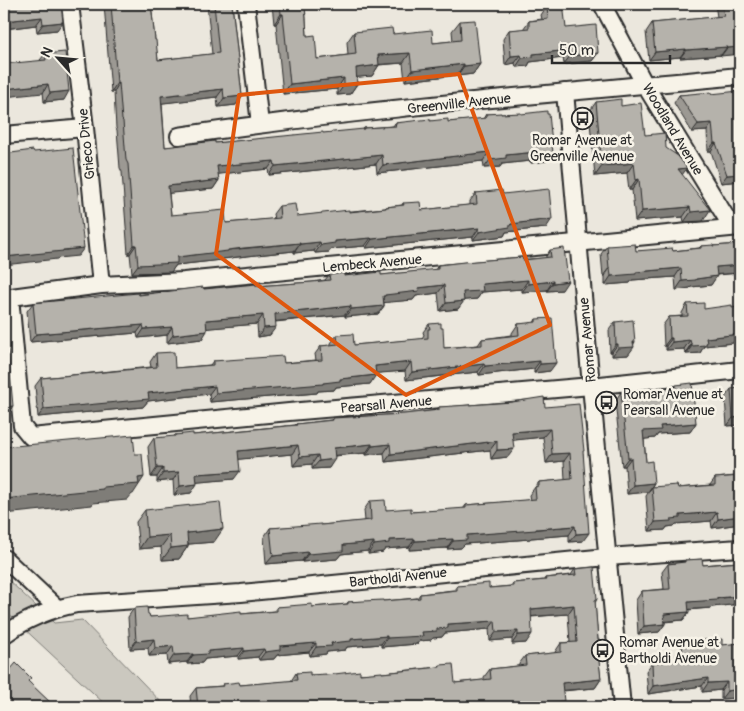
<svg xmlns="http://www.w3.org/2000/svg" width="744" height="711" viewBox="0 0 744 711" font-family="Pangolin,sans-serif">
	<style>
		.green { fill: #cbc8bf; stroke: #7b7a75 }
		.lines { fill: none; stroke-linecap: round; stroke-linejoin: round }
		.minor-casing { stroke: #2b2b2b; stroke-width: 20 }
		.minor { stroke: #f7f3e8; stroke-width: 16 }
		.wall { fill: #9c9993; stroke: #2b2b2b }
		.shaded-wall { fill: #7f7d78; stroke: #2b2b2b }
		.building { fill: #b5b2ab; stroke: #2b2b2b }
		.marked { fill: none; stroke: #df570e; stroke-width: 4; stroke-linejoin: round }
		.labels { text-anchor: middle; stroke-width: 5; stroke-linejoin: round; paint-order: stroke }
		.street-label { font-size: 14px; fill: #2b2b2b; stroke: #f7f3e8 }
		.poi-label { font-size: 14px; fill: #2b2b2b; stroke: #f7f3e8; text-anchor: start }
	</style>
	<rect width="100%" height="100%" fill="#ebe7dd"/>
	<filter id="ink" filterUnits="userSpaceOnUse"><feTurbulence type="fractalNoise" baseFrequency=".02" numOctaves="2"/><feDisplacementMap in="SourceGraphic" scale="10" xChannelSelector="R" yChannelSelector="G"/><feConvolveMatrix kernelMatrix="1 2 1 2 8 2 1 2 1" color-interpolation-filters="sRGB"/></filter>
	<g filter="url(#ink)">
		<path class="green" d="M4,576l50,47 28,-3 84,87h-58l-104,-97z"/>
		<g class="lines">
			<defs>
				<g id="minor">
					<path d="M70,4l15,124 16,157"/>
					<path d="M246,4l14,120"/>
					<path d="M602,4l43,81 87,142"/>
					<path d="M565,92l26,294 31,321"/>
					<path d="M4,135l81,-7"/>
					<path d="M179,136c186,-28 374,-42 561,-60"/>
					<path d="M10,297l12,129 9,11 258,-25 302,-26 149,-16"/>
					<path d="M4,298l97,-13 83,-4 556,-54"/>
					<path d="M4,558l53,50"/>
					<path d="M4,635c22,-16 47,-26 73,-31l164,-11 366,-36 133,-9"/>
				</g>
			</defs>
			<use href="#minor" class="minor-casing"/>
			<use href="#minor" class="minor"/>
		</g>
		<g class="wall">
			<path d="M61,4l-4,26 -20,2 -1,-7 -32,4z"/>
			<path d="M104,4h47l4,36 3,20 54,-6 -5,-50h25l10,92 -6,9 -18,2 -1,-10 -55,6 3,44 50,-4 148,-13 1,-2 29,-2 2,-3 35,-2 18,1 35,-3 3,-5h35l32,39 -6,8 -16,2 -1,-2 -28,3 -2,3 -16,1 -1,-7 -106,12 -1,-9 -107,11 -1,-6 -50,5 1,6 -6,9 -44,4 2,22 55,8 48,-4 -1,-5 6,-8 18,10 88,-8 1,-1 16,-2 1,-2 18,7 49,-5v-4l6,-8 27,1 43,34 -40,4 -2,4 -31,4v-3l-107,11 -1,-2 -34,3 -2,3 -14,1 -1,-2 -20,2v-2l-56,6 -15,2 -1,1 -46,5 -5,7 -39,1 -2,-19h-2l-6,-82 -2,-4 -3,-38 -1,-2 -2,-36h-3z"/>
			<path d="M272,4h33l2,32 10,23 31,-4 -1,-13 7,-10 39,2 40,9 20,-2 -1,-10 8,-10 20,43 -7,10 -16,2v-1l-52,6 -2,-18 -24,2 -7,11 -15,1v7l-7,10 -13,1v-6l-54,5 -7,-70h-2z"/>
			<path d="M715,4h25v50l-60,4v-1l-31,3 -3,-28 6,-9 65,-6z"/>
			<path d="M547,6l19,22 32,25 -6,8 -28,3 -1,-6 -33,4 -2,4 -12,1 -1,-4 -10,2 -2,-26 6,-9 14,-1 6,-8 13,-2 -1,-4z"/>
			<path d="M45,54l19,46 -20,2 -4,-42z"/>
			<path d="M711,94l28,2 1,85 -19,2 -10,-32h-3l-1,-20 -15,1 -18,-29 5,-8z"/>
			<path d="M596,102l25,4 24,29 21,13 16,27 21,46 -19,1 -1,-5 -48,4 -3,-31h-3l-2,-17 -32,3 -6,-64z"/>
			<path d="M740,244v29l-23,2 -6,10 -20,2 -1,1 -14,2 -1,-13 -43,3 -2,3 -25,2v-9h-2l-2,-22 6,-8 29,5h37l26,-3 2,-2h12z"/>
			<path d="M550,250l12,40 -15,1v-1l-25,2v-3l-40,3 -5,7 -13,1 -6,9 -18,2 -2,-18 -22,3 -3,4 -29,2v4l-6,8 -33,3v-2l-70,7 -5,13 -12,2 -1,-13 -50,4 -5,11 -35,4v-8l-29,3 -1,-5 -107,9 -3,-31 6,-8 171,-14 52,-3 56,-4 13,-2 4,-5 15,1 37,-1 54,-5 3,-5 107,-7z"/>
			<path d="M687,304l17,5 29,34 -29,3 -4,7 -14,1v-1h-1l-1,-4 -18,1v-4h-2l-1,-21 6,-8 13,-1v-3z"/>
			<path d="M536,319l14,52 -16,2v-4l-55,6 -1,-3 -72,8 -1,-9 -29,2 -6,11 -34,3 -2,3 -16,1 -1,2 -107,9 -1,-8 -61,7 -5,6 -105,10 -3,-31 6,-8 110,-11 -1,-5 6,-9 19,15 35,-3 3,-4 71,2 32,-3 -1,-6 6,-8 10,-1v-2l6,-8 17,10 68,-6v-1l2,-3 -1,-3 6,-8 15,24 34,-3 4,-6 30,-4v-2l6,-9 16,-1z"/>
			<path d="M615,322l19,22 -6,11 -16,1v-4h-2l-1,-22z"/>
			<path d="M676,385l20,38 -6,9 -32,2 -3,4 -11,1 2,23 8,21 -6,9 -21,2 -2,-28h-3l-7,-65 6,-9 53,-4z"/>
			<path d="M731,389l9,36 -13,1 -2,-29z"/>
			<path d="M439,407h106l38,46v88l-14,1v-7l-38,3 -1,1 -65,5 -4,4 -14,1v-1l-38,2v-3l-24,2 -2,3 -15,2v-3l-27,3 -4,5 -35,3v-1l-36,3 -2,-27 6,-9 51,-3 44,-4 -1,-11 6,-9 16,9 25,2 52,-3 3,-4 64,-5 -1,-5 10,-13 26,-2 -1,-19 -18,2 -3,-26 -30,3 -5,17 -17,2 -1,-9 -105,12 -1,-9 -18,2v-2l-31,3 -6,12 -17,1v-5l-19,2 -1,-12 -53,5 -5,20 -37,3 -6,11 -17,2 -1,-15 -16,2v-5h-6l-3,-30 6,-9 20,-1 1,-2h18l102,-10 1,-1 35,-4 2,-2 71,-4 33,-4z"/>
			<path d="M739,470l1,54 -28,4 -1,-7 -35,3 -2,2 -7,1 -2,3 -16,1 -3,-35 6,-9 26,1 32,-3 5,-7 20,-2z"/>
			<path d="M145,510l69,32 -26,2v2l-9,13 -17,1 -1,-13 -22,2 -3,-27z"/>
			<path d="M740,559v45l-28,3 -1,1 -23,2 1,2 -6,8 -18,2v2l-6,8 -21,2 -2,-34 6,-9 22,-2 -2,-17 6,-8 16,-2 1,-2 18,5 34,-3z"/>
			<path d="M575,569l22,30 -2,4 3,37 3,12 -3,4 3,23 -6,9 -32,3 -4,16h-368l-1,-11 6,-8 26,-2 1,-2 17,1 51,-4 5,-8 14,2h16l56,-2 56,-6 2,-2 15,18 29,-3v-3l6,-8 29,-3v-2l6,-8 30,-3v-1l6,-9 9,-1 -2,-28 -37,3 -5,26 -14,1v-5l-22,2 -1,-12 -44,4 -3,4 -9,1 -2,2 -12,1 -2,3 -36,3v-3l-34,3 -2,3 -18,2 -1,2 -16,2 -1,-4 -32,3 -3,4 -15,1 -1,-3 -20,2v-3l-33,3 -3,4 -15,1v-2l-19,2 -1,-9 -18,1 -1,-8 -18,1 -2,-32 6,-9 14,6 2,3h37l54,-3 33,-3 3,-4h35l35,-3 1,-2 35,-1 34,-3 3,-4 33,-4 4,-4 32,2 22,-2 2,-3 31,-3 1,-2 26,-3z"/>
			<path d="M704,640l18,5 18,7v42l-3,4 -16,1v-9l-19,2v-6l-54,8 -2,-23 6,-8 25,-2 -1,-6 6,-9 19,-2z"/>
			<path d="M4,677l24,5 27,25h-51z"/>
		</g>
		<g class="shaded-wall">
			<path d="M281,14h2l-7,10h-2z"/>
			<path d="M42,17l-6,8 -32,4v-8z"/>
			<path d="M63,22l-6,8 -20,2 6,-8z"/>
			<path d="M727,47l-6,8 -41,3 6,-8z"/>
			<path d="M740,47v7l-19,2 6,-8z"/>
			<path d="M686,49l-6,8 -31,3 6,-8z"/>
			<path d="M569,50l-6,8 -33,4 -2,4 -12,1 6,-9 11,-4z"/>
			<path d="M410,53l-7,10 -32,2 7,-10z"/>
			<path d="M598,53l-6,8 -28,3 6,-8z"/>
			<path d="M521,55l-6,8 -10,2 6,-9z"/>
			<path d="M464,64l-7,11 -52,6 7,-11z"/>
			<path d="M480,64l-7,10 -16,2 7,-10z"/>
			<path d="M379,65l-7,11 -23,2 7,-10z"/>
			<path d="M344,78l-7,11 -54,5 7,-10z"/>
			<path d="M117,83h2l-5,9h-3z"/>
			<path d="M48,84l-5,9 -39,4v-8z"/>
			<path d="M357,84l-7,10 -13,1 7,-10z"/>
			<path d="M223,89l-6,8 -62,7 6,-8z"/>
			<path d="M69,91l-5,9 -20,2 6,-9z"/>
			<path d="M242,96l-6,9 -18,2 6,-9z"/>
			<path d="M712,123l-5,8 -15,1 6,-8z"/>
			<path d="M714,143h2l-5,8h-3z"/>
			<path d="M489,152l-6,9 -106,12 6,-8z"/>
			<path d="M536,152l-6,9 -28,3 -2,3 -16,1 6,-8 16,-5z"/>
			<path d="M553,153l-6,8 -16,2 6,-8z"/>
			<path d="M382,155l-6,9 -107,11 6,-9z"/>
			<path d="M274,161l-6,8 -57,6 6,-9z"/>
			<path d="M634,163l-7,10 -32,3 7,-10z"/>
			<path d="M687,168l-7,10 -2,-9z"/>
			<path d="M740,174v7l-19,2 6,-8z"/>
			<path d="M639,179l-7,11h-3l7,-10z"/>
			<path d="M219,180l-6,9 -51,5 6,-8z"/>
			<path d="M690,207l-7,10 -48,4 7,-10z"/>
			<path d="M710,210l-7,11 -19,1 7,-10z"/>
			<path d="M552,219l-6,9 -40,4 -2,4 -31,4 6,-8 32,-8z"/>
			<path d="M479,228l-6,9 -107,11 6,-9z"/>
			<path d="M371,238l-6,8 -34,3 -2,3 -14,1 6,-8 14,-4z"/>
			<path d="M320,242l-6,9 -20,2 6,-9z"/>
			<path d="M300,243l-6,8 -56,6 -15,2 -1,1 -46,5 -5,7 -39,1 6,-8 39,-8 51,-7z"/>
			<path d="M134,245h2l-6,9h-2z"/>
			<path d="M84,248l-6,8 -20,2 -1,1 -53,6v-8z"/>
			<path d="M740,265v8l-30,2 6,-8z"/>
			<path d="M609,268h1l-5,8h-2z"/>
			<path d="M681,268l-6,9 -43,3 -2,3 -25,2 6,-9 25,-4z"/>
			<path d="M717,276l-6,9 -20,2 -1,1 -14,2 6,-9z"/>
			<path d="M528,280l-6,9 -40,3 -5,7 -20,2 6,-9 19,-8z"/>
			<path d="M553,281l-6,9 -25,2 6,-8z"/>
			<path d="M568,281l-6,9 -15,1 6,-8z"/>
			<path d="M444,285l-6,8 -22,3 -3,4 -33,3 -3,2 8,-10 33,-7z"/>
			<path d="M464,301l-6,8 -18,2 6,-8z"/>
			<path d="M351,306l-6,9 -76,7 6,-8z"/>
			<path d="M384,306l-6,8 -33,3 6,-8z"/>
			<path d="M263,315l-6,9 -56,5 5,-9z"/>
			<path d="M143,325l-6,8 -107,9 6,-8z"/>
			<path d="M172,327l-5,8 -29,3 6,-9z"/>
			<path d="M276,327l-6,8 -12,2 6,-9z"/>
			<path d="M207,331l-5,8 -35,4 6,-8z"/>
			<path d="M739,334l-6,9 -29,3 -4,7 -14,1 6,-8 14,-8z"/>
			<path d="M670,338h2l-6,8h-2z"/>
			<path d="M690,340l-6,9 -18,1 6,-8z"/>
			<path d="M635,342l-3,5h2l-6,8 -16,1 6,-8z"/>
			<path d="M616,344h2l-6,8h-2z"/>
			<path d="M691,344h1l-6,9h-1z"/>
			<path d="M540,361l-6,8 -55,6 6,-9z"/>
			<path d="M411,362l-6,9 -36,3 6,-8z"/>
			<path d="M556,363l-6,8 -16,2 6,-9z"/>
			<path d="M484,364l-6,8 -72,8 6,-8z"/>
			<path d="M376,375l-6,9 -34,3 -2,3 -16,1 -1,2 -107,9 6,-9 107,-10 17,-4z"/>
			<path d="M215,386l-6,8 -61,7 -5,6 -105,10 6,-8 104,-16z"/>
			<path d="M13,406l-9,13v-12z"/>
			<path d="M740,417v8l-13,1 6,-8z"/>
			<path d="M696,423l-6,9 -32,2 -3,4 -17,2 5,-9 17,-5z"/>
			<path d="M550,429l-7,8 -37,4 6,-9z"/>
			<path d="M497,441l-7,9 -105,12 6,-8z"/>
			<path d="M372,444l-6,9 -38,3 6,-8z"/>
			<path d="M390,444l-6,9 -18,2 6,-9z"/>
			<path d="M298,445l-6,9 -60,6 6,-9z"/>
			<path d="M514,449l-6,8 -17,2 6,-9z"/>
			<path d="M570,453l-6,8 -18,2 6,-9z"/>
			<path d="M318,455l-6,9 -19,2 7,-9z"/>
			<path d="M628,458h3l-6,8h-3z"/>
			<path d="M335,459l-6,9 -17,1 7,-8z"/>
			<path d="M157,468h6l-6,9h-6z"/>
			<path d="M240,471l-6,8 -44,4 6,-9z"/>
			<path d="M179,472l-6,8 -16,2 6,-9z"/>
			<path d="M144,477l-11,17h-1l-5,6 -34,3 -1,2 -88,9v-15l99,-12 35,-9z"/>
			<path d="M654,483l-6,9 -21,2 6,-9z"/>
			<path d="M197,484l-6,9 -17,2 6,-9z"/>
			<path d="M717,512l-6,9 -35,3 -2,2 -7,1 -2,3 -16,1 6,-9 25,-7z"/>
			<path d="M740,516v8l-28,4 6,-9z"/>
			<path d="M575,526l-6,9 -38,3 -1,1 -65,5 -4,4 -14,1 6,-8 14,-6z"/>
			<path d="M223,529l-9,13 -36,3 9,-12z"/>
			<path d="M589,533l-6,8 -14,1 7,-8z"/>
			<path d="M170,535l-9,12 -22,2 8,-12z"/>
			<path d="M415,539l-6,8 -24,2 -2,3 -15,2 6,-9 15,-5z"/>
			<path d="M453,539l-6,9 -38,2 6,-9z"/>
			<path d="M374,542l-6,9 -27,3 -4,5 -35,3 6,-8 35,-9z"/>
			<path d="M188,546l-9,13 -17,1 9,-12z"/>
			<path d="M308,552l-6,9 -36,3 7,-8z"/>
			<path d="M740,596v8l-28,3 -1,1 -29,2 6,-8z"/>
			<path d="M574,605l-6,9 -43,3 6,-8z"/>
			<path d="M689,612l-6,8 -25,2 6,-8z"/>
			<path d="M495,621l-6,8 -44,4 -3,4 -9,1 -2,2 -12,1 -2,3 -36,3 6,-9 50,-9 11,-5z"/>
			<path d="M665,624l-6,8 -21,2 6,-8z"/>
			<path d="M518,631l-6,8 -22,2 6,-9z"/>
			<path d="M532,634l-6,9 -14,1 6,-9z"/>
			<path d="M387,636l-6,8 -34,3 -2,3 -18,2 -1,2 -16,2 6,-9 35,-8z"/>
			<path d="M154,639l-6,9 -18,1 6,-8z"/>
			<path d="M316,643l-7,9 -32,3 -3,4 -15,1 6,-8 15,-6z"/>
			<path d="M173,646l-6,9 -18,1 6,-8z"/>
			<path d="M244,648l-6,8 -33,3 -3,4 -15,1 6,-9 15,-4z"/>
			<path d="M264,649l-6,8 -20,2 6,-8z"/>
			<path d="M193,654l-6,8 -19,2 6,-9z"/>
			<path d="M708,678l-6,8 -54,8 5,-8z"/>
			<path d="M601,679l-6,9 -39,3 6,-8z"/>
			<path d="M727,682l-6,8 -19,2 6,-9z"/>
			<path d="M740,689v5l-3,4 -16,1 6,-8z"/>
			<path d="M564,701l-5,6h-46l15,-3z"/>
			<path d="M457,703l-3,4h-34l1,-1z"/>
		</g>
		<g class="building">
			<path d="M4,4h57l2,18 -20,2 -1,-7 -38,4z"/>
			<path d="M111,4h40l4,36h1l2,20 61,-7 -5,-49h18l10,92 -18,2 -1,-9 -62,7 4,51 50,-6v2l108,-11v1l41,-4v-1l32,-2 -1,-3 35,-4v2l18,-2v3l38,-4v-4l15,-1v1l20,-1v1l26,-3v3h2l4,39 -16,2 -1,-3 -30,3v3l-16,2 -1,-8 -106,13 -1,-10 -107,11 -1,-5 -57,5 2,14 -51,6 3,29 54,-5 1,13 54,-5 -1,-12 16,-2 2,12 52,-6v2l37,-4v-1l18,-2 -1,-2 17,-1 1,8 56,-6 -1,-11 26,-3 1,4 46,-5 3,30 -41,5 -1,1v2l-31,5v-4l-107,11 -1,-1 -36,3v2l-14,2 -1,-3 -20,2v-1l-56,5 -16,2v1l-51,6v6l-39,2 -2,-20h-2l-6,-81 -2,-4 -3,-39 -1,-1 -3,-37h-2z"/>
			<path d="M280,4h25l2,32 8,-1 2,24 39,-5 -2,-22 38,-4 1,6 39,-4 1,13 28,-3 -1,-19 15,-1 5,44 -16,2v-2l-52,6 -2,-17 -32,2 1,10 -23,3 1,16 -13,1v-7l-54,6 -7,-70h-2z"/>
			<path d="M563,4l3,24 30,-3 2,28 -28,3 -1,-6 -36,4v3l-11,1 -1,-3 -10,1 -2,-26 20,-2v-7l19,-2 -1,-13z"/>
			<path d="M722,4h18v43l-13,1v-1l-41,3v-1l-31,3 -3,-29 72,-7z"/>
			<path d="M65,52l4,39 -19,2 -2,-9 -44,5v-25l42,-4 -1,-6z"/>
			<path d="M739,91v5h1v78l-13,1 -11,-32h-2l-2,-20 -14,1 -19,-29 32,-3v2z"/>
			<path d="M621,99v7l20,-3 4,32 20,-2 1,15 12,8 9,12 -9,1 32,41 -19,2 -1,-5 -48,4 -3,-32 -3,1 -2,-17 -32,3 -6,-64z"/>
			<path d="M73,148l11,100 -21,2v1l-59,6v-103l29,-4 1,2z"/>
			<path d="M635,244l1,7 36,-3 1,3 28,-3v-2l12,-1v1l27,-2v21l-24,2 1,9 -21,3v1l-14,1 -1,-13 -45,4v2l-25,2 -1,-8h-1l-2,-22z"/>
			<path d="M564,248l4,33 -15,2v-2l-25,3v-4l-46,4 1,7 -20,1 1,9 -18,2 -2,-18 -26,3 1,3 -34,4v1h-2l1,10 -33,3v-3l-76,8 1,13 -12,1 -1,-13 -57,5 1,11 -34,4 -1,-8 -28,2 -1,-4 -107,9 -3,-31 105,-10 1,2 64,-8 1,2 52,-5v2l56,-4 18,-2 -1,-5 15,-2v3l37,-4v3l57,-6v-4l26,-3 58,-5 1,3 28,-3 -1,-7z"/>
			<path d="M704,303v6l28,-4v3l4,-1 3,27 -33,4 1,5h-1v2l-14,1v-2h-1l-1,-4 -18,2v-4h-2l-1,-21 19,-1 -1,-12z"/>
			<path d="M4,318h1l8,88 -9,1z"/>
			<path d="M552,318l4,45 -16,1v-3l-55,5 -1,-2 -72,8 -1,-10 -36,4 1,9 -36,4v2l-17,2v1l-107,9 -1,-7 -67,7 1,6 -105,10 -3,-31 116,-11 -1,-14 18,-1 1,16 38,-3v-4l70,-5 1,7 38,-3 -1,-14 17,-2 -1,-9 16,-1 1,11 74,-7v-9h2l-1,-5 12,-1v5h2l1,20 38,-3v-6l37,-4 -1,-11 18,-2v-3z"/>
			<path d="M633,320l2,22h-2l1,5 -16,1v-4h-2l-1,-22z"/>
			<path d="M692,383l4,40 -36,3 1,4 -18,1 3,31 6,-1 2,22 -21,2 -2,-27h-3l-7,-66 55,-4v-3z"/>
			<path d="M740,388v29l-7,1 -2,-29z"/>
			<path d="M544,397l1,10 34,-3 5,47h-1l6,82 -13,1 -1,-8 -39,3v1l-69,5v5l-14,1v-2l-38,2v-2l-26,1v3l-15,2v-3l-31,3v6l-35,3v-2l-35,4 -3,-28 51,-4v1l50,-5 -1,-19 15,-1 1,10 25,-2v4l55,-4v-3l70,-6 -1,-12 4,-1v-4l33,-3 -2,-26 -18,1 -2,-25 -38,3 2,17 -17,1v-9l-106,13 -1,-10 -18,2v-2l-38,4 1,11 -16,2 -1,-6 -18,2 -2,-12 -60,6 2,20 -44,3 1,10 -17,2 -1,-14 -16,1v-5h-6l-3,-30 21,-2v-1l18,-2v2l104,-10 -1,-1 37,-4v-2l71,-4 35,-4v-3l73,-5z"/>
			<path d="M133,435l2,19h7l2,23 -6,1 1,6 -36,3v2l-99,10v-52z"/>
			<path d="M739,470h1v46l-22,3 -1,-7 -37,3v3l-9,1v2l-16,1 -3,-35 25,-2 1,3 37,-3v-7l25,-2z"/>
			<path d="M220,502l3,27 -36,4 1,13 -17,2 -1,-13 -23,2 -2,-27z"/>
			<path d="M702,559l1,6 37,-3v-3v37l-23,2v2l-29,2 1,10 -25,2 1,10 -21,2 -2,-35 28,-2 -2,-25 17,-2v-2z"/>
			<path d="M594,567l3,32 -2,1 3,40h2l1,12h-3l3,27 -39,4 2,18 -36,3v2l-15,1h-55l-1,-4 -36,3v1h-223l-2,-19 28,-2 -1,-2 16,-2 1,3 57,-5 -1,-7 14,-1v3l16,-1v1l34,-4v3l22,-2v1l58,-6v-2l13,-1 2,19 36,-4 -1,-10 36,-4 -1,-9 36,-4v-9l16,-1 -3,-37 -43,4 1,25 -14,1v-4l-22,1 -1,-11 -47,3v4l-11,1v2l-15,1 1,4 -36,2v-2l-36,3v2l-20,2 1,3 -16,1v-4l-36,3v4l-15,2 -1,-3 -20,2v-3l-36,3v3l-15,1v-1l-19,1 -1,-9 -18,2 -1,-9 -18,2 -2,-33 13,-1 1,7h1l1,3 37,-3v3l54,-6v3l36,-3v-4l35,-3v3l36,-3v-2l15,-1 20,-1v1l37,-3v-4l37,-4v-4l32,-3v5l24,-2v-3l33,-3 -1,-2 31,-3 -1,-6z"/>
			<path d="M722,639v6l18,-2v46l-13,2v-9l-19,1v-5l-55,8 -1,-23 32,-3 -2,-14 23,-2 -1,-4z"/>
			<path d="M16,663l15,15 -3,3 27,26h-43l-8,-8v-22z"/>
		</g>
	</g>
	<path class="marked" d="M459,74l91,251 -144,70 -190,-141 23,-159z"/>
	<defs>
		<symbol id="bus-ring" viewBox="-11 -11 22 22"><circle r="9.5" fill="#f7f3e8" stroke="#2b2b2b" stroke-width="1.5"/><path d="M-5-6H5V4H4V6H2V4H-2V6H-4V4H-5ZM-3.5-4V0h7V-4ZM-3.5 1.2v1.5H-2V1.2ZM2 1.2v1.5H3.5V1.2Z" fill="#2b2b2b"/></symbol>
	</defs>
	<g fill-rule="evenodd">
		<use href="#bus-ring" x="570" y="106" width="25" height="25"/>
		<use href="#bus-ring" x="594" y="390" width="25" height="25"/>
		<use href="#bus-ring" x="590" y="638" width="25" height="25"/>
	</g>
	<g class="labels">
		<g class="street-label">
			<text transform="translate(459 103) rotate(-6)" y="5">Greenville Avenue</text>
			<text transform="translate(673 129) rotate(59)" y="5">Woodland Avenue</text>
			<text transform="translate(86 144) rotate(-96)" y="5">Grieco Drive</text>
			<text transform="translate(372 263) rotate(-5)" y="5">Lembeck Avenue</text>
			<text transform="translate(587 340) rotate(-95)" y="5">Romar Avenue</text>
			<text transform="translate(386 404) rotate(-5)" y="5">Pearsall Avenue</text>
			<text transform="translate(398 577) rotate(-6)" y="5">Bartholdi Avenue</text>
		</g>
		<g class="poi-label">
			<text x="582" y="145" text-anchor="middle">Romar Avenue at<tspan x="582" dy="16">Greenville Avenue</tspan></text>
			<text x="623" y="399">Romar Avenue at<tspan x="623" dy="16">Pearsall Avenue</tspan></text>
			<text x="619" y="647">Romar Avenue at<tspan x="619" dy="16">Bartholdi Avenue</tspan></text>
		</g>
	</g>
	<rect width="744" height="711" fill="none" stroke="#f7f3e8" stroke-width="20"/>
	<rect x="10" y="10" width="724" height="691" fill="none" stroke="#2b2b2b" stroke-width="2" filter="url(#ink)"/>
	<g transform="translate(58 58) rotate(297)" stroke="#f7f3e8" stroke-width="4" paint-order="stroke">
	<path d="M0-4L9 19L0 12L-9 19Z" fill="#2b2b2b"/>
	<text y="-8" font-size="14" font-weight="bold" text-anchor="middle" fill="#2b2b2b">N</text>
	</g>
	<path d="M552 55v8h118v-8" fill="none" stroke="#2b2b2b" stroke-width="2.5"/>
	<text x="559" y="55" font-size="15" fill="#2b2b2b" stroke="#f7f3e8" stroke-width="4" paint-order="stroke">50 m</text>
</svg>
